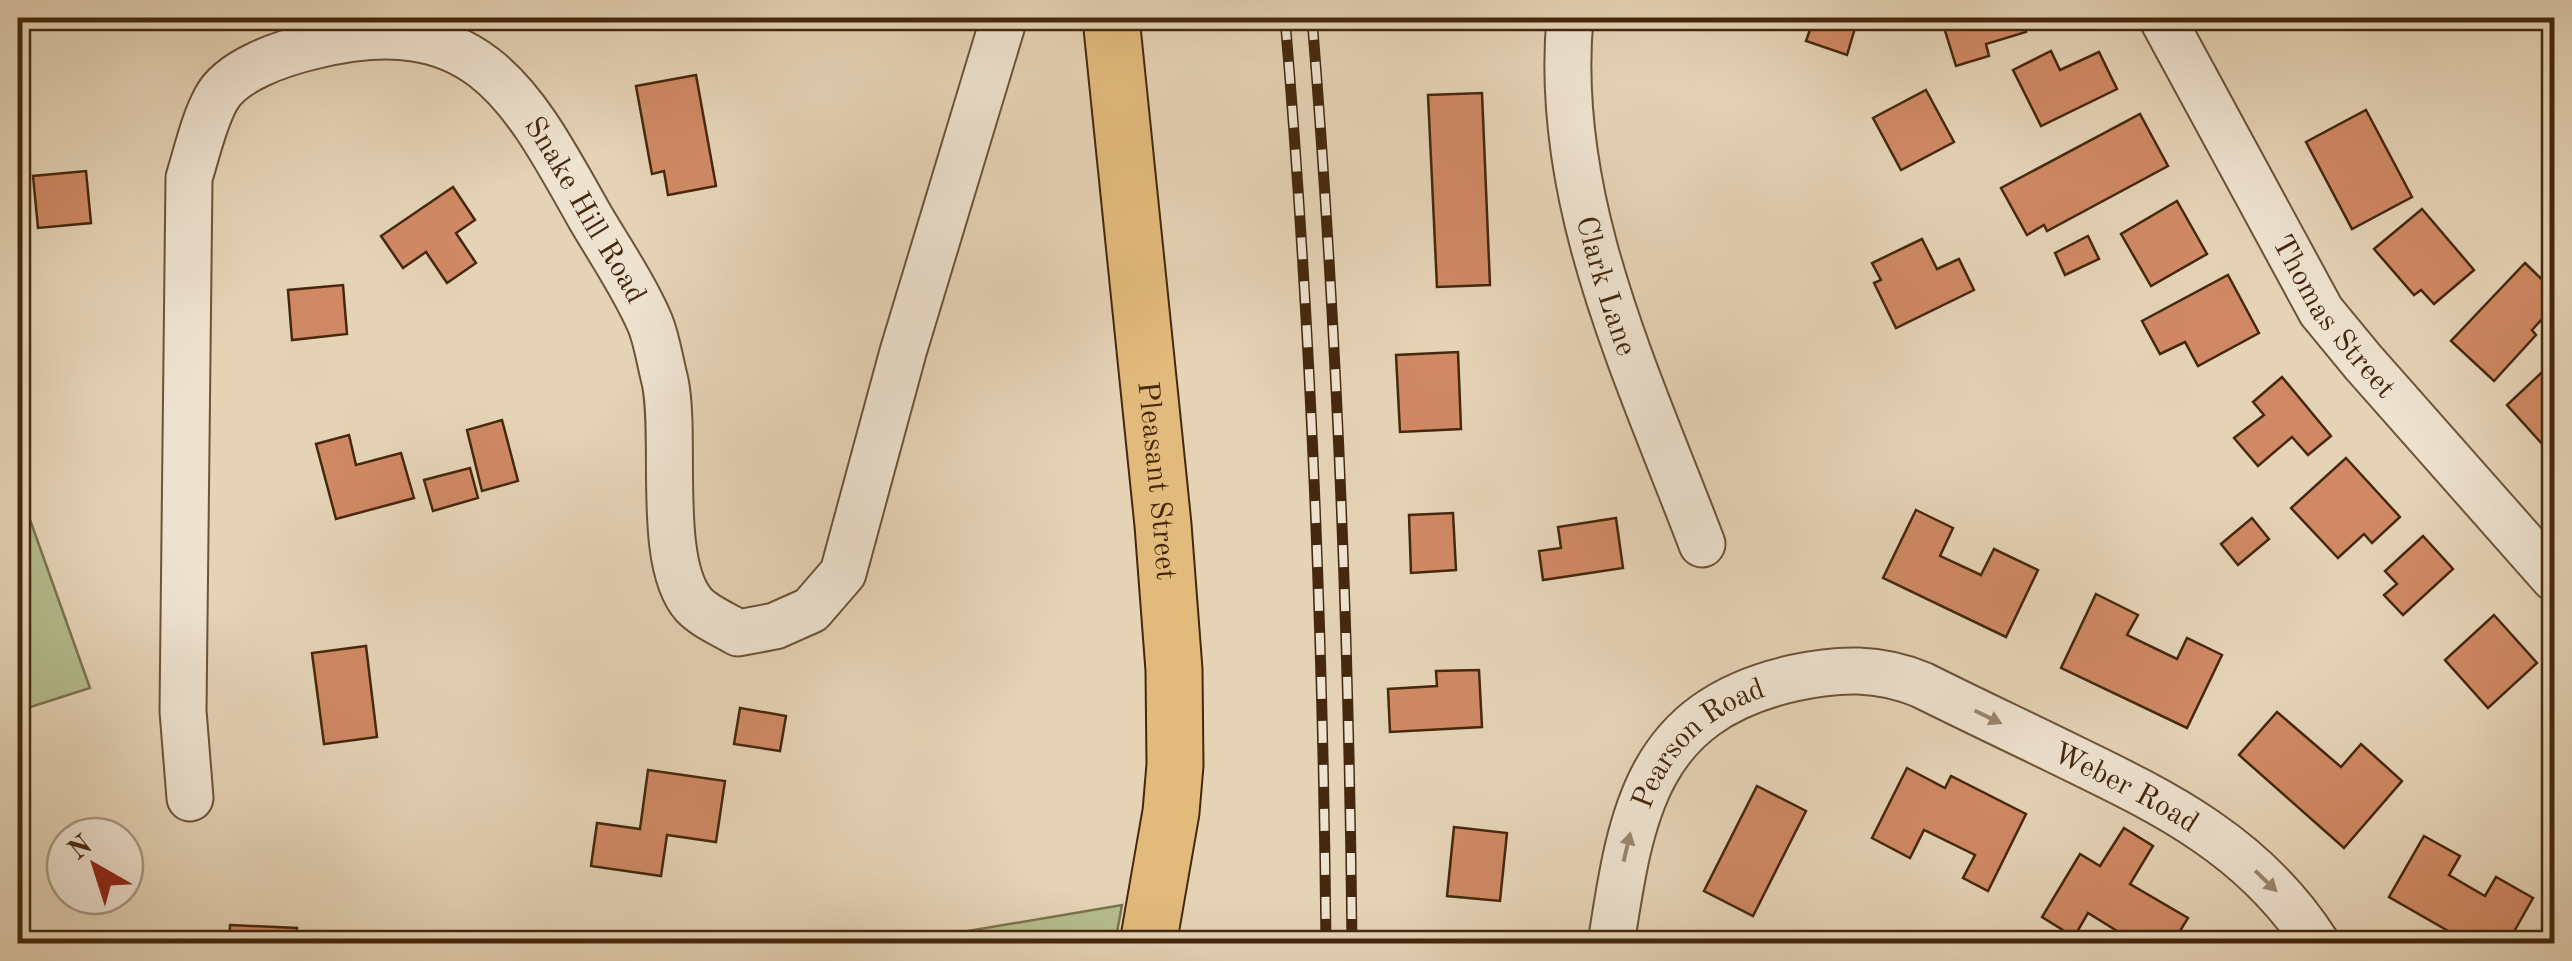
<svg xmlns="http://www.w3.org/2000/svg" width="2572" height="961" viewBox="0 0 2572 961" font-family="'Old Standard TT',serif">
	<style>
		.green { fill: #b4bc8e; stroke: #7c724e; stroke-width: 2.5 }
		.building { fill: #d08964; stroke: #45280d; stroke-width: 2.5 }
		.lines { fill: none; stroke-linecap: round; stroke-linejoin: round }
		.street-casing { stroke: #6d5337; stroke-width: 49 }
		.primary-casing { stroke: #45280d; stroke-width: 59 }
		.street { stroke: #eee2d0; stroke-width: 45 }
		.primary { stroke: #e2ba7b; stroke-width: 55 }
		.rail-casing { stroke: #45280d; stroke-width: 11 }
		.rail { stroke: #eee2d0; stroke-width: 8; stroke-dasharray: 22; stroke-linecap: butt }
		.oneway { fill: #9a856e }
		.labels { text-anchor: middle; stroke-width: 8; stroke-linejoin: round; paint-order: stroke }
		.street-label { font-size: 30px; fill: #45280d; stroke: #eee2d0 }
	</style>
	<rect width="100%" height="100%" fill="#e5d3b6"/>
	<filter id="stains"><feTurbulence type="fractalNoise" baseFrequency=".002" numOctaves="4"/><feColorMatrix values="0 0 0 0 .2 0 0 0 0 .09 0 0 0 0 .02 0 0 0 .5 -.17"/></filter>
	<radialGradient id="worn" r=".72"><stop offset=".6" stop-color="#630" stop-opacity="0"/><stop offset="1" stop-color="#630" stop-opacity=".3"/></radialGradient>
	<g class="green">
		<path d="M18,486l72,202 -72,23z"/>
		<path d="M1122,905l-7,38h-218z"/>
	</g>
	<g class="building">
		<path d="M1783,18h75l-11,37 -41,-14 5,-14z"/>
		<path d="M1953,18h90l-20,5 3,9 -40,12 3,12 -33,10 -14,-45z"/>
		<path d="M2051,51l9,19 39,-18 18,37 -76,37 -28,-56z"/>
		<path d="M696,75l20,111 -48,9 -4,-24 -12,3 -16,-88z"/>
		<path d="M1926,90l28,52 -53,28 -28,-52z"/>
		<path d="M1482,93l8,192 -53,2 -9,-192z"/>
		<path d="M2366,110l46,87 -60,32 -46,-87z"/>
		<path d="M2140,114l28,52 -121,65 -3,-6 -17,10 -26,-47z"/>
		<path d="M86,171l5,52 -53,5 -5,-52z"/>
		<path d="M453,187l22,33 -19,13 20,30 -29,20 -21,-31 -23,16 -22,-32z"/>
		<path d="M2177,201l30,53 -56,32 -30,-52z"/>
		<path d="M2422,209l52,61 -40,34 -13,-14 -7,5 -40,-46z"/>
		<path d="M2088,236l11,23 -34,16 -10,-22z"/>
		<path d="M1922,239l15,30 22,-10 15,31 -78,38 -22,-45 7,-3 -9,-17z"/>
		<path d="M2525,263l29,28v15l-22,24 4,5 -42,46 -43,-40z"/>
		<path d="M2228,275l31,58 -61,33 -13,-24 -25,12 -18,-33z"/>
		<path d="M343,285l4,49 -55,6 -4,-50z"/>
		<path d="M1458,352l3,77 -61,3 -4,-77z"/>
		<path d="M2554,361v74l-11,10 -36,-40z"/>
		<path d="M2282,377l49,59 -23,19 -16,-18 -34,29 -24,-28 30,-23 -11,-13z"/>
		<path d="M502,420l16,61 -36,10 -15,-61z"/>
		<path d="M349,435l7,30 45,-12 13,45 -78,21 -20,-75z"/>
		<path d="M2346,458l54,59 -28,26 -8,-9 -26,24 -47,-50z"/>
		<path d="M470,468l8,30 -45,13 -9,-31z"/>
		<path d="M1916,510l37,18 -13,28 41,19 13,-26 44,21 -32,67 -123,-59z"/>
		<path d="M1453,513l3,57 -45,3 -2,-58z"/>
		<path d="M1616,518l7,50 -80,12 -4,-29 22,-3 -3,-21z"/>
		<path d="M2252,518l17,21 -31,26 -17,-21z"/>
		<path d="M2423,536l30,33 -50,46 -19,-20 13,-11 -12,-13z"/>
		<path d="M2096,594l42,21 -11,20 50,24 10,-21 35,17 -35,73 -126,-60z"/>
		<path d="M2494,615l43,48 -49,45 -43,-48z"/>
		<path d="M366,646l11,91 -53,7 -12,-91z"/>
		<path d="M1479,670l3,57 -92,5 -2,-43 49,-3 -1,-15z"/>
		<path d="M740,708l46,8 -6,35 -46,-7z"/>
		<path d="M2277,712l64,55 20,-23 41,37 -58,67 -105,-93z"/>
		<path d="M1907,768l38,20 6,-12 75,38 -38,77 -25,-13 12,-23 -51,-25 -14,28 -38,-20z"/>
		<path d="M648,770l77,11 -9,61 -49,-7 -6,41 -70,-10 6,-43 43,6z"/>
		<path d="M1757,786l49,25 -53,105 -49,-25z"/>
		<path d="M1454,827l53,6 -7,68 -53,-5z"/>
		<path d="M2124,828l29,18 -23,38 58,34 -16,26h-34l-50,-31 -14,24 -32,-20 38,-63 20,12z"/>
		<path d="M2424,836l36,20 -11,19 36,21 11,-19 37,21 -26,46h-36l-82,-47z"/>
		<path d="M230,925l67,3 -1,16h-67z"/>
	</g>
	<g class="lines">
		<defs>
			<g id="street">
				<path id="s1" d="M1570,18c-17,184 68,357 132,526"/>
				<path id="s2" d="M2162,18l159,293 42,51 191,216"/>
				<path id="s3" d="M190,798l-7,-87 6,-533c8,-25 14,-55 27,-79 15,-29 67,-46 97,-53 164,-40 207,46 277,171 20,34 44,69 60,106 7,17 10,39 15,58 12,56 -9,182 29,224 10,11 31,20 44,28l37,-7 36,-16 32,-37 60,-221 101,-334"/>
				<path id="s4" d="M1611,944c20,-131 35,-233 183,-266 45,-10 85,-11 128,7 48,24 97,47 146,71 99,48 187,91 249,188"/>
			</g>
			<g id="primary">
				<path id="s5" d="M1111,18l52,507 11,145 1,95 -4,47 -23,132"/>
			</g>
		</defs>
		<use href="#street" class="street-casing"/>
		<use href="#primary" class="primary-casing"/>
		<use href="#street" class="street"/>
		<use href="#primary" class="primary"/>
		<defs>
			<g id="rail">
				<path d="M1285,18c26,308 38,616 41,926"/>
				<path d="M1312,18c25,308 37,616 40,926"/>
			</g>
		</defs>
		<use href="#rail" class="rail-casing"/>
		<use href="#rail" class="rail"/>
	</g>
	<defs><path id="oneway-solid" d="M-6-.8H1V-3.2L6.5 0L1 3.2V.8H-6Z" transform="scale(2.5)"/></defs>
	<g class="oneway">
		<use href="#oneway-solid" transform="translate(1988 717) rotate(26)"/>
		<use href="#oneway-solid" transform="translate(1627 847) rotate(-77)"/>
		<use href="#oneway-solid" transform="translate(2266 881) rotate(44)"/>
	</g>
	<g class="labels">
		<g class="street-label">
			<text dy="10" stroke="none"><textPath href="#s3" startOffset="1172">Snake Hill Road</textPath></text>
			<text dy="10" stroke="none"><textPath href="#s1" startOffset="272">Clark Lane</textPath></text>
			<text dy="10" stroke="none"><textPath href="#s2" startOffset="345">Thomas Street</textPath></text>
			<text dy="10" stroke="none"><textPath href="#s5" startOffset="465">Pleasant Street</textPath></text>
			<text dy="10" stroke="none"><textPath href="#s4" startOffset="230">Pearson Road</textPath></text>
			<text dy="10" stroke="none"><textPath href="#s4" startOffset="710">Weber Road</textPath></text>
		</g>
	</g>
	<rect width="2572" height="961" fill="none" stroke="#e5d3b6" stroke-width="60"/>
	<rect x="20" y="20" width="2532" height="921" fill="none" stroke="#45280d" stroke-width="5"/>
	<rect x="30" y="30" width="2512" height="901" fill="none" stroke="#45280d" stroke-width="2.5"/>
	<g transform="translate(95 866) rotate(321)"><circle r="48" fill="#eee2d0" stroke="#aa9882" stroke-width="2.5"/>
	<path d="M0-8L18 38L0 25L-18 38Z" fill="#8f2418"/>
	<text y="-15" font-size="28" font-weight="bold" text-anchor="middle" fill="#45280d">N</text>
	</g>
	<rect width="100%" height="100%" filter="url(#stains)"/>
	<rect width="100%" height="100%" fill="url(#worn)"/>
</svg>
